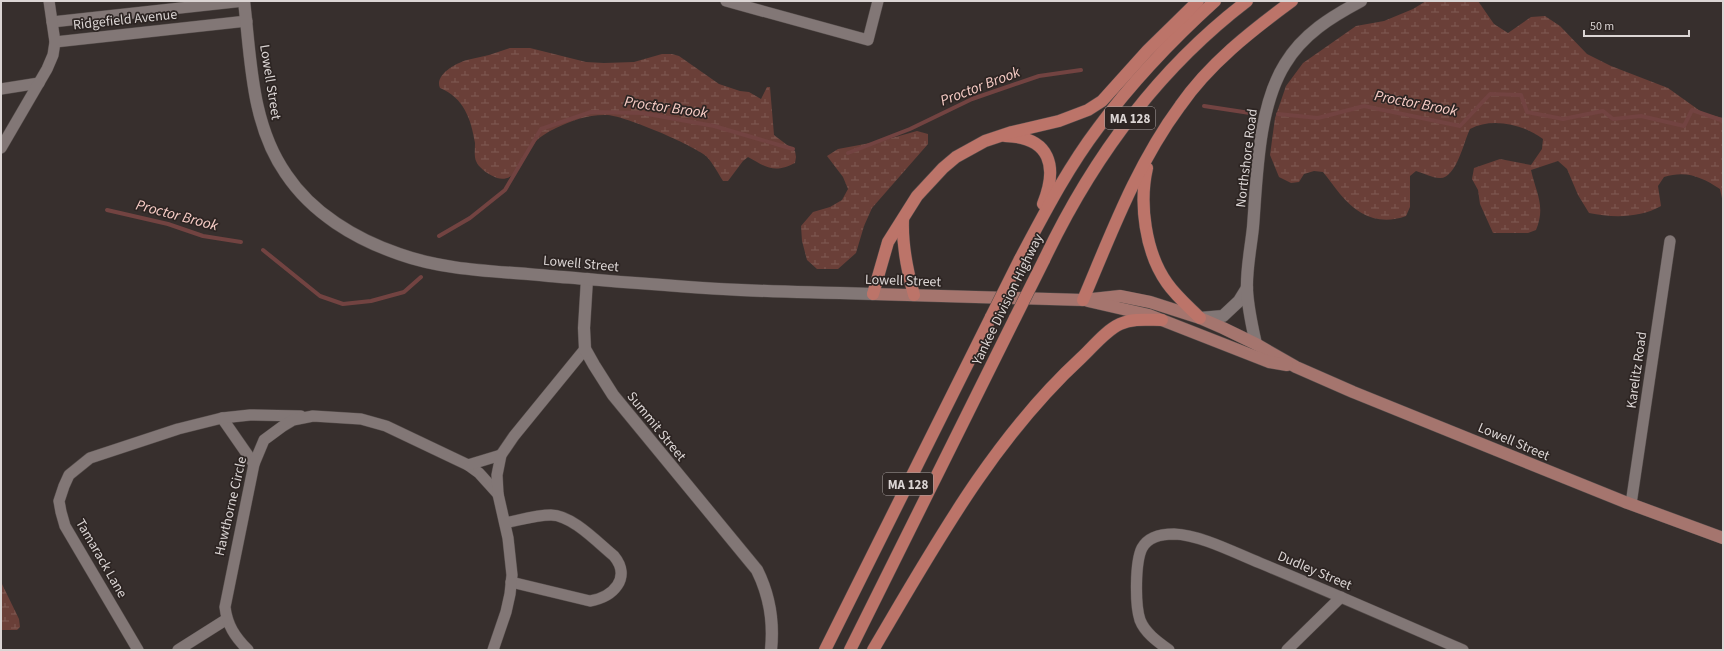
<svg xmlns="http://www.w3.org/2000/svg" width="1724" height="651" viewBox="0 0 1724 651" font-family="'Source Sans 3',sans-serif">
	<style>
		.wetland { fill: url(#wetland-marsh) }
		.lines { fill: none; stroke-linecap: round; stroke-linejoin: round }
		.stream { stroke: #724341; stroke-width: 4 }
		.minor-casing { stroke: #544c4a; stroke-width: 12 }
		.tertiary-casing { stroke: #544c4a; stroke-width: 13 }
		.secondary-casing { stroke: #544c4a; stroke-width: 13 }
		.primary-casing { stroke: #544c4a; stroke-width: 13 }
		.motorway-casing { stroke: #544c4a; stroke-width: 13 }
		.minor { stroke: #827776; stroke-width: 11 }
		.tertiary { stroke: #827776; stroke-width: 12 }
		.secondary { stroke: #827776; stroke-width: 12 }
		.primary { stroke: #a5756e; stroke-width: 12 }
		.motorway { stroke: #bc7469; stroke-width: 12 }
		.motorway-bridge-casing { stroke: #544c4a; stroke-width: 13; stroke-linecap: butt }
		.motorway-bridge { stroke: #bc7469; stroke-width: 12 }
		.labels { text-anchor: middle; stroke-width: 3.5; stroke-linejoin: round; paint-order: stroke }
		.shield { fill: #2d2523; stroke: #a7a09f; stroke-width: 1 }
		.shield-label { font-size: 13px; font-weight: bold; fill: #dbd5d4 }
		.street-label { font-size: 14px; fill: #dbd5d4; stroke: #2d2523 }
		.water-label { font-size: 15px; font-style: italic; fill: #f8cdc6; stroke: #2d2523 }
	</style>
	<defs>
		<pattern id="wetland-marsh" width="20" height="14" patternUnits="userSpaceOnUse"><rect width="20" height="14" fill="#6a3f38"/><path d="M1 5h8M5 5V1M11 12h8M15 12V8" fill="none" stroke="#7f5a54"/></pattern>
	</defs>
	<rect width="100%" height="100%" fill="#372f2d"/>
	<g class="wetland">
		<path d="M1426,1h52l16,23 14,9 23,-16 14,-1 15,10 27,28 24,12 57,22 35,25 20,5v85l-3,-14c-18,-12 -34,-19 -56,-12l-6,9 3,20c-21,12 -48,12 -72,7l-11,-18 -11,-26 -9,-8 -27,9c5,23 15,36 5,60l-8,3h-35l-13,-29 -2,-14 -6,-11 2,-11 26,-9 31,6 11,-16 1,-10c-20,-15 -51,-22 -73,-10 -6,12 -14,51 -31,49 -6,0 -16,-5 -23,-7l-6,5v31l-4,9c-27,10 -49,-1 -66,-22 -6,-7 -11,-15 -17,-22l-9,-1 -10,3 -5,8 -8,1 -12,-6 -9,-22 5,-37 11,-32 17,-23 53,-37 28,-5 29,-12z"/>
		<path d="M510,48h20l56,14 18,1 30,-1 28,-8h10l7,2 40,28 21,7 9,1 12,7 6,-12h3l4,48 21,16 1,6 -1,6c-21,11 -29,4 -47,-6l-5,4 -15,20h-5c-5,-8 -10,-18 -17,-25 -15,-12 -79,-39 -98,-41 -18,-1 -36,5 -52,13 -6,3 -15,8 -20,13 -11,12 -18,43 -39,37 -7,-3 -18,-9 -21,-17 -2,-5 -1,-12 -1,-18 -4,-24 -11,-45 -35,-55 -6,-13 16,-25 27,-28 7,-2 15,-3 22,-5 7,-2 14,-5 21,-7z"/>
		<path d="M917,131l11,3v10l-56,64 -8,18 -8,27 -18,16h-21l-10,-9 -5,-19 -1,-15 12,-14 17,-5 12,-7 6,-11 -5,-12 -16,-21 11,-7 43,-8z"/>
		<path d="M1,582l18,37 1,8 -3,3h-16z"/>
	</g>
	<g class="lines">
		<g class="stream">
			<path d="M1204,106l46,7"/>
			<path d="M1278,114l40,4 46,-12 96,20 30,-32 31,1 6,17 36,7 40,-8 10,8 28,-3 43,10 8,-16 29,10 2,2"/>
			<path d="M848,153l62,-24 62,-30 67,-23 42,-6"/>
			<path d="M107,210l61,14 35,12 38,6"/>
			<path d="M439,236l31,-18 35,-28 36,-61 50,-17 51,1 72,13 79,23"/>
			<path d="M263,250l57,46 23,8 28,-3 33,-9 17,-15"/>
		</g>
		<defs>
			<g id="minor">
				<path d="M726,1l142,39 10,-39"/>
				<path d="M52,22l192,-21"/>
				<path d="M55,42l192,-21"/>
				<path d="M1,89l38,-6"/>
				<path d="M1,148l46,-79 6,-14 2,-13 -6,-41"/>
				<path d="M222,418l32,46"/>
				<path d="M468,465l11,8 19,21"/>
				<path d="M1631,504l39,-263"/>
				<path d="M505,523c15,-3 31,-8 46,-8 21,0 47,28 63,41 18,22 -1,41 -24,45l-79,-19"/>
				<path d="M138,650l-73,-124 -4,-14 -2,-11 5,-15 5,-11 21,-17 88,-29 44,-11 28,-3 51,1"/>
				<path d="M178,650l49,-31"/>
				<path d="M248,650c-13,-13 -21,-25 -23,-43l29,-143 10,-24 19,-14 10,-6 20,-4 48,3 25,7 82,39 33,-10"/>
				<path d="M493,650l13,-38 4,-18 2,-19 -4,-37 -10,-44 -1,-19 4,-20 13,-19 71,-87"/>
				<path d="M1169,650c-11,-8 -24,-17 -29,-30 -5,-15 -5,-58 2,-72 6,-11 20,-14 32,-14 27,1 61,19 86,29 68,28 136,58 203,87"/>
				<path d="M1287,650l54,-53"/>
			</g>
			<g id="tertiary">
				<path d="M587,279l-3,49 1,21 9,16 19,30 144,175c13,26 17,51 14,80"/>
				<path d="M1200,318l23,-2 16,-15 8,-13"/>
				<path d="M1256,344c-4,-18 -8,-35 -9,-54 -1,-20 4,-43 6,-63 4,-51 5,-120 32,-163 18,-30 46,-47 76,-63"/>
			</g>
			<path id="secondary" d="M244,1c7,59 7,123 42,173 26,39 69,65 113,80 47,17 100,17 150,22 64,5 128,11 192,14 44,2 88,3 132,4"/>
			<g id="primary">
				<path d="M873,294l210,6 37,-4 30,6 50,16 23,10 33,16 40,23 57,25 272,110 98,36"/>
				<path d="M1088,301l61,14 120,47 18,3"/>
			</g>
			<g id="motorway">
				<path d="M1005,136c46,1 53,31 38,68"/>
				<path d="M1147,168c-8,35 -2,84 20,115 9,13 22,24 33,35"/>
				<path d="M903,220c-1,26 4,50 11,75"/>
				<path d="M1020,259c24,-45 47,-90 78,-131 34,-46 74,-88 117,-127"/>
				<path d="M1044,260c48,-101 114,-191 203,-259"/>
				<path d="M873,294l15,-52 29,-46 26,-28 13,-11 29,-16 27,-9 47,-11 29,-11 14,-9 45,-50 51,-50"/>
				<path d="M1083,300c28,-66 54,-136 97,-194 29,-42 71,-75 112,-105"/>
				<path d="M825,650l166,-333"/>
				<path d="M850,650l165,-332"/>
				<path d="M873,650c61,-103 119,-210 208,-292 12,-11 24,-27 39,-34 13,-6 28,-4 42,-4"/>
			</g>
		</defs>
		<use href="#minor" class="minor-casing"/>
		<use href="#tertiary" class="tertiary-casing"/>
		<use href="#secondary" class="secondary-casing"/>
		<use href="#primary" class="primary-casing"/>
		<use href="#motorway" class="motorway-casing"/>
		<use href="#minor" class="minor"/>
		<use href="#tertiary" class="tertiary"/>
		<use href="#secondary" class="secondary"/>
		<use href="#primary" class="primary"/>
		<use href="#motorway" class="motorway"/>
		<defs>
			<g id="motorway-bridge">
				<path d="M991,317l29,-58"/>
				<path d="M1015,318l29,-58"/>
			</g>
		</defs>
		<use href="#motorway-bridge" class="motorway-bridge-casing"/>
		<use href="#motorway-bridge" class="motorway-bridge"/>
	</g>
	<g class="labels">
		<g class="shield">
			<rect x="1105" y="107" width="50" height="22" rx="3"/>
			<rect x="883" y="473" width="50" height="22" rx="3"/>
		</g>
		<g class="shield-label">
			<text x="1130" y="123">MA 128</text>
			<text x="908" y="489">MA 128</text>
		</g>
		<g class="street-label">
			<text transform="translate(125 19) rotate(-6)" y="5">Ridgefield Avenue</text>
			<text transform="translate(271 82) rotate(81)" y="5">Lowell Street</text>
			<text transform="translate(1246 158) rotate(-83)" y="5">Northshore Road</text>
			<text transform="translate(581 263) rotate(5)" y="5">Lowell Street</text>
			<text transform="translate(903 280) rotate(2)" y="5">Lowell Street</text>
			<text transform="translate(1007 299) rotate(-64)" y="5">Yankee Division Highway</text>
			<text transform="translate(1636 370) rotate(-82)" y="5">Karelitz Road</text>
			<text transform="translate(657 426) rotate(51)" y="5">Summit Street</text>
			<text transform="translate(1514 441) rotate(23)" y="5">Lowell Street</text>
			<text transform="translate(230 506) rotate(-77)" y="5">Hawthorne Circle</text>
			<text transform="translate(102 558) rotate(60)" y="5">Tamarack Lane</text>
			<text transform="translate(1315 570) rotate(23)" y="5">Dudley Street</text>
		</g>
		<g class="water-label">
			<text transform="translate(980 86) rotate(-21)" y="5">Proctor Brook</text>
			<text transform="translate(1416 103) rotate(11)" y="5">Proctor Brook</text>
			<text transform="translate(666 107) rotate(8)" y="5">Proctor Brook</text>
			<text transform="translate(177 215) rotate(15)" y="5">Proctor Brook</text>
		</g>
	</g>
	<rect width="1724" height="651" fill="none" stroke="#dbd5d4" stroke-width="4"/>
	<path d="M1584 30v6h105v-6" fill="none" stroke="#dbd5d4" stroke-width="2"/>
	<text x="1590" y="30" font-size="12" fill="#dbd5d4" stroke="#2d2523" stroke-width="3" paint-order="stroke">50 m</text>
</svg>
